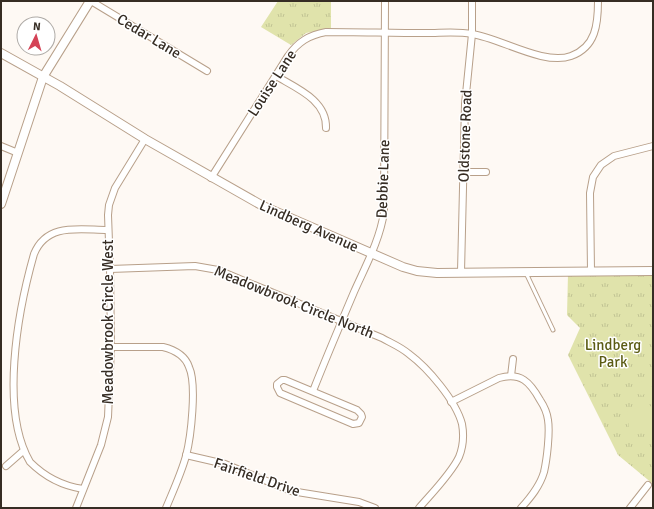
<svg xmlns="http://www.w3.org/2000/svg" width="654" height="509" viewBox="0 0 654 509" font-family="Signika,sans-serif">
	<style>
		.grass { fill: url(#grass-tufts) }
		.pitch { fill: #e0e3ab }
		.lines { fill: none; stroke-linecap: round; stroke-linejoin: round }
		.service-casing { stroke: #b8a08a; stroke-width: 5 }
		.minor-casing { stroke: #b8a08a; stroke-width: 8 }
		.tertiary-casing { stroke: #b8a08a; stroke-width: 10 }
		.service { stroke: #fff; stroke-width: 3 }
		.minor { stroke: #fff; stroke-width: 6 }
		.tertiary { stroke: #fff; stroke-width: 8 }
		.labels { text-anchor: middle; stroke-width: 3; stroke-linejoin: round; paint-order: stroke }
		.street-label { font-size: 15px; fill: #362d24; stroke: #fff }
		.park-label { font-size: 15px; fill: #5b5b13; stroke: #fff }
	</style>
	<defs>
		<pattern id="grass-tufts" width="24" height="20" patternUnits="userSpaceOnUse"><rect width="24" height="20" fill="#e0e3ab"/><path d="M3 7l-1-3M5 7V3M7 7l1-3M15 17l-1-3M17 17v-4M19 17l1-3" fill="none" stroke="#c1c393"/></pattern>
	</defs>
	<rect width="100%" height="100%" fill="#fef9f4"/>
	<g class="grass">
		<path d="M278,1h53v27l-25,5 -15,12 -30,-18z"/>
		<path d="M568,274h85v210l-35,-29 -50,-100 12,-27 -13,-13z"/>
	</g>
	<g class="pitch">
		<path d="M647,375l6,6v4l-11,11 -8,-7z"/>
		<path d="M653,406v26l-23,3 -3,-26z"/>
	</g>
	<g class="lines">
		<defs>
			<path id="service" d="M526,273l27,57"/>
			<g id="minor">
				<path d="M91,1l116,70"/>
				<path d="M276,76c20,12 51,24 50,52"/>
				<path d="M1,146l17,7"/>
				<path d="M463,172h23"/>
				<path d="M211,178l77,-122c10,-14 21,-21 38,-24 33,0 67,1 100,1 15,0 31,-2 46,1 28,4 72,32 99,22 25,-9 27,-32 27,-55"/>
				<path d="M110,269l85,-3 23,4 164,68c9,5 19,9 27,16 19,14 47,47 53,70 2,11 1,23 -3,33 -8,17 -28,37 -40,51"/>
				<path d="M591,271l-1,-78 3,-16 8,-12 13,-9 39,-10"/>
				<path d="M461,272l4,-168 7,-70v-33"/>
				<path d="M111,347h52c12,3 22,8 26,20 8,17 2,70 -3,89 -5,18 -13,35 -20,52"/>
				<path d="M511,376l2,-17"/>
				<path d="M282,380h3l72,30 4,4 1,3 -3,6 -6,1 -73,-31 -3,-6v-3z"/>
				<path d="M313,391c13,-33 27,-66 41,-99 11,-25 26,-52 30,-80l1,-211"/>
				<path d="M451,402l48,-24c22,-6 31,4 41,22 4,6 7,12 8,20 2,12 -1,39 -4,52 -4,14 -13,25 -23,36"/>
				<path d="M186,455l39,9 66,27 68,11 16,6"/>
				<path d="M6,466l16,-14"/>
				<path d="M83,489c-20,-3 -38,-12 -53,-27 -30,-51 -13,-148 4,-208 13,-32 46,-24 74,-24"/>
				<path d="M76,508l25,-63 7,-28 3,-70 -1,-78 -2,-54 1,-10 6,-17 30,-49"/>
				<path d="M630,508l18,-23"/>
			</g>
			<g id="tertiary">
				<path d="M1,53l59,33 85,53 118,67 140,61 14,4 20,2 216,-2"/>
				<path d="M1,204l42,-127 47,-76"/>
			</g>
		</defs>
		<use href="#service" class="service-casing"/>
		<use href="#minor" class="minor-casing"/>
		<use href="#tertiary" class="tertiary-casing"/>
		<use href="#service" class="service"/>
		<use href="#minor" class="minor"/>
		<use href="#tertiary" class="tertiary"/>
	</g>
	<g class="labels">
		<g class="street-label">
			<text transform="translate(149 36) rotate(31)" y="5">Cedar Lane</text>
			<text transform="translate(272 83) rotate(-57)" y="5">Louise Lane</text>
			<text transform="translate(465 136) rotate(-88)" y="5">Oldstone Road</text>
			<text transform="translate(383 179) rotate(-88)" y="5">Debbie Lane</text>
			<text transform="translate(309 226) rotate(24)" y="5">Lindberg Avenue</text>
			<text transform="translate(294 302) rotate(22)" y="5">Meadowbrook Circle North</text>
			<text transform="translate(108 322) rotate(-90)" y="5">Meadowbrook Circle West</text>
			<text transform="translate(257 477) rotate(19)" y="5">Fairfield Drive</text>
		</g>
		<g class="park-label">
			<text x="613" y="350">Lindberg<tspan x="613" dy="17">Park</tspan></text>
		</g>
	</g>
	<rect width="654" height="509" fill="none" stroke="#362d24" stroke-width="4"/>
	<g transform="translate(36 36) rotate(5)"><circle r="19" fill="#ffffff" stroke="#afaba7"/>
	<path d="M0-3L7 15L0 10L-7 15Z" fill="#d44356"/>
	<text y="-6" font-size="11" font-weight="bold" text-anchor="middle" fill="#362d24">N</text>
	</g>
</svg>
